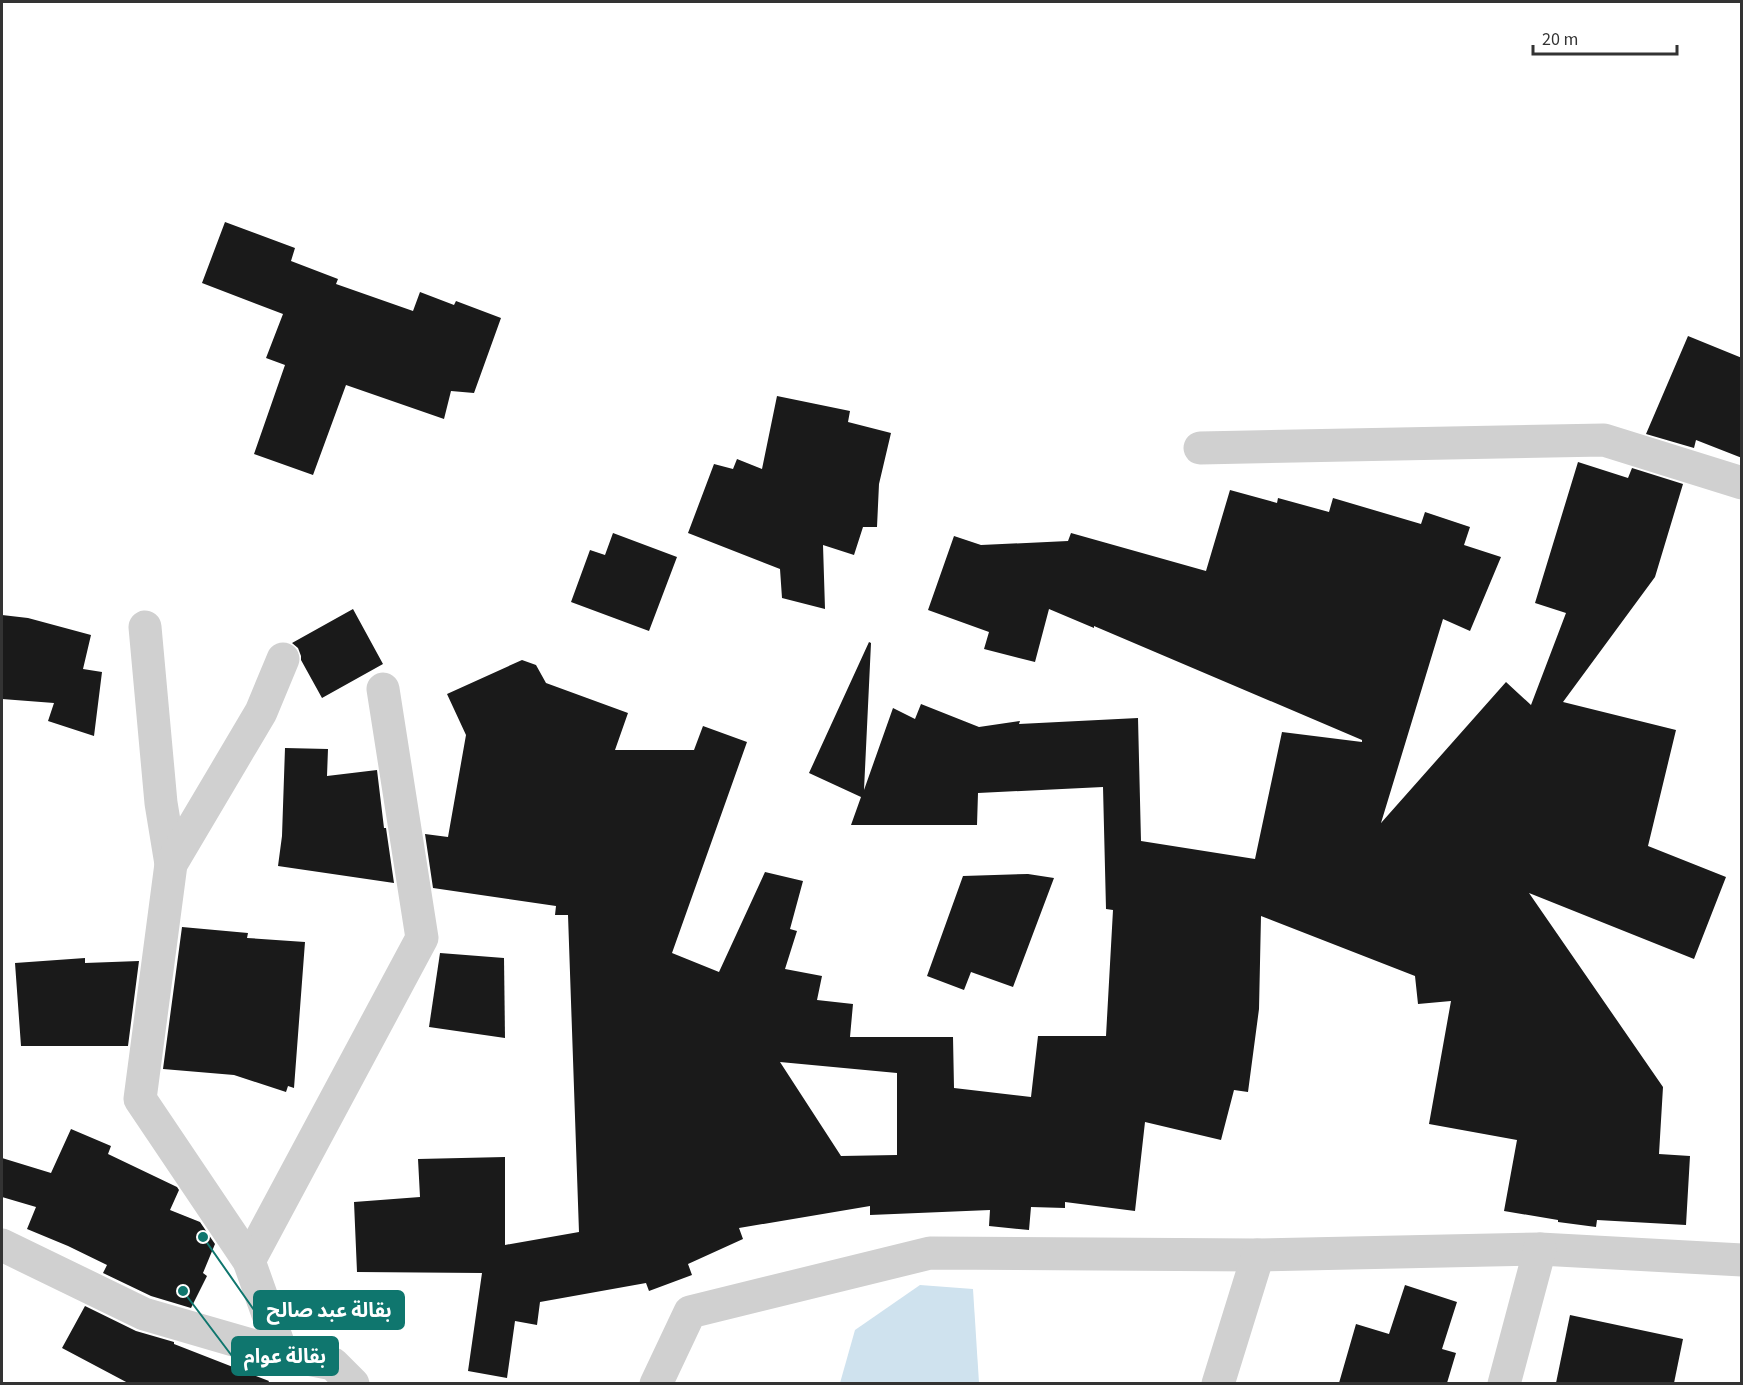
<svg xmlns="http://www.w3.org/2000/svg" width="1743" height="1385" viewBox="0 0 1743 1385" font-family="'Source Sans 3','Noto Sans Arabic',sans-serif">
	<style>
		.water { fill: #cfe2ee }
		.building { fill: #1a1a1a; fill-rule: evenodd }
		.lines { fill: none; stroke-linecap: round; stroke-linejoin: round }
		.minor { stroke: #d0d0d0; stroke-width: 33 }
		.leader { fill: none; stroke: #0f766e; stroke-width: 2 }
		.callout-dot { fill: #0f766e; stroke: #fff; stroke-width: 2 }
		.callout { fill: #0f766e; stroke: #0f766e; stroke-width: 2 }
		.callout-label { font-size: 20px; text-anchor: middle; font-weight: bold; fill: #fff }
	</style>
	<rect width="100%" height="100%" fill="#fff"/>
	<path class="water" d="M920,1285l53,4 6,94h-139l15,-53z"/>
	<g class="building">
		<path d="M225,222l70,26 -4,13 47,18 -2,5 77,27 7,-19 34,13 2,-4 45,17 -27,75 -23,-2 -7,28 -98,-34 -33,90 -59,-21 31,-89 -19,-7 17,-44 -81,-31z"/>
		<path d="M1688,336l54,22v100l-46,-18 -2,8 -48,-14z"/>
		<path d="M777,396l73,15 -2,11 43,11 -12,51 -2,43h-14l-9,28 -31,-10 2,64 -43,-11 -2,-29 -92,-36 26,-69 19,5 4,-10 25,10z"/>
		<path d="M1578,462l50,16 4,-10 51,16 -28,93 -92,125 113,28 -28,116 78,31 -32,82 -165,-66 134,194 -4,67 31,2 -4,69 -89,-5 -1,7 -38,-5v-2l-54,-9 13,-71 -88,-16 22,-123 -33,3 -3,-28 -154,-60 -2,93 -11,83 -14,-2 -13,50 -76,-18 -10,89 -70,-9v6l-34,-1 -2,23 -40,-4 1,-16 -120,5v-9l-131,22 4,11 -55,25 4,11 -43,16 -3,-8 -106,19 -3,23 -22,-4 -8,57 -39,-7 14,-98 -125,-1 -3,-70 66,-5 -2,-38 87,-2v88l74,-13 -11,-317h-13l1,-9 -123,-18 -8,-54 23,3 18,-102 -19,-41 75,-34 14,5 10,18 82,30 -13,37h79l9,-24 44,16 -75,211 47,19 46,-100 38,9 -13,48 7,2 -12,38 37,7 -5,24 36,4 -3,33h103l1,51 77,9 7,-61h68l7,-126 -7,-1 -3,-122 -125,6 -1,32h-126l10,-28 -52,-24 60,-131 2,1 -7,147 29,-82 22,11 6,-15 58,23 41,-6 -1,3 119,-6 3,123 114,18 27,-127 80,10v-2l-268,-114v2l-45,-19 -14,53 -51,-13 5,-17 -61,-22 26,-74 27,9 87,-4 3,-8 135,38 24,-81 47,13 1,-5 51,14 4,-14 88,26 4,-12 45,15 -6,18 37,12 -31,74 -27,-12 -62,204 125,-141 25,23 35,-92 -31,-10zM780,1062l117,11v82l-56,1z"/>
		<path d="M613,533l64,24 -28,74 -78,-29 19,-52 15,5z"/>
		<path d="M353,609l30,55 -61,34 -21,-38v-4l-3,-8 -6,-5z"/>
		<path d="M2,615l26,3 63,17 -8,34 19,3 -8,64 -46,-15 6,-18 -52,-4z"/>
		<path d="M285,748l43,1 -1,27 50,-6 7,58h2l8,55 -116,-17 4,-30z"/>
		<path d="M1028,874l26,4 -41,109 -42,-15 -7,18 -37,-14 36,-100z"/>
		<path d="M182,927l66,6 -1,5 58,4 -11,146 -6,-2 -2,6 -52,-17 -71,-6z"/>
		<path d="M440,953l64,5 1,80 -76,-11z"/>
		<path d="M85,958v5l54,-2 -11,85h-107l-6,-83z"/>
		<path d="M71,1129l40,17 -3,8 69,33 2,3 -9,20 30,12 15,22 -12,29 4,3 -16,32 -40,-12 -48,-23 4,-8 -39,-19 -41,-17 9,-22 -34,-10v-39l49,15z"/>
		<path d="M1405,1285l52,17 -15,47 14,4 -9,30h-108l17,-59 33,10z"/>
		<path d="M85,1306l51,25 38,11v2l95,37 -1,2h-140l-66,-35z"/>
		<path d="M1570,1315l113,24 -9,44h-118z"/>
	</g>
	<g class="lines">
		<g class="minor">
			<path d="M1200,448l404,-8 138,43"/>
			<path d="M145,627l16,176 10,61"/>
			<path d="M2,1245l142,69 138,40 51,10 20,20"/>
			<path d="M249,1261l173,-323 -39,-249"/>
			<path d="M282,1354l-33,-93 -109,-162 31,-235 90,-152 22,-53"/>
			<path d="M656,1384l34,-72 240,-59 328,2 282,-6 202,11"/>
			<path d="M1218,1384l40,-129"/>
			<path d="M1504,1384l36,-135"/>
		</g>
	</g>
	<path class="leader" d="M203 1237L254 1310M183 1291L232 1356"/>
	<g class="callout-dot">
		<circle cx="203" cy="1237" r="6"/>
		<circle cx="183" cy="1291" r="6"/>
	</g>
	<g class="callout">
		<rect x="254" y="1291" width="150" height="38" rx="6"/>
		<rect x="232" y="1337" width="106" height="38" rx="6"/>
	</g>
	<g class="callout-label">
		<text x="329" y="1317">بقالة عبد صالح</text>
		<text x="285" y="1363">بقالة عوام</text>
	</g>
	<rect width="1743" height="1385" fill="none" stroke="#333333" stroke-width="6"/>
	<path d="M1533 45v9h144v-9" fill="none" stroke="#333333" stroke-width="3"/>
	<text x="1542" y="45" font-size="18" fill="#333333" stroke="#ffffff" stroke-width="4.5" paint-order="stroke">20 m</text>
</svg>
